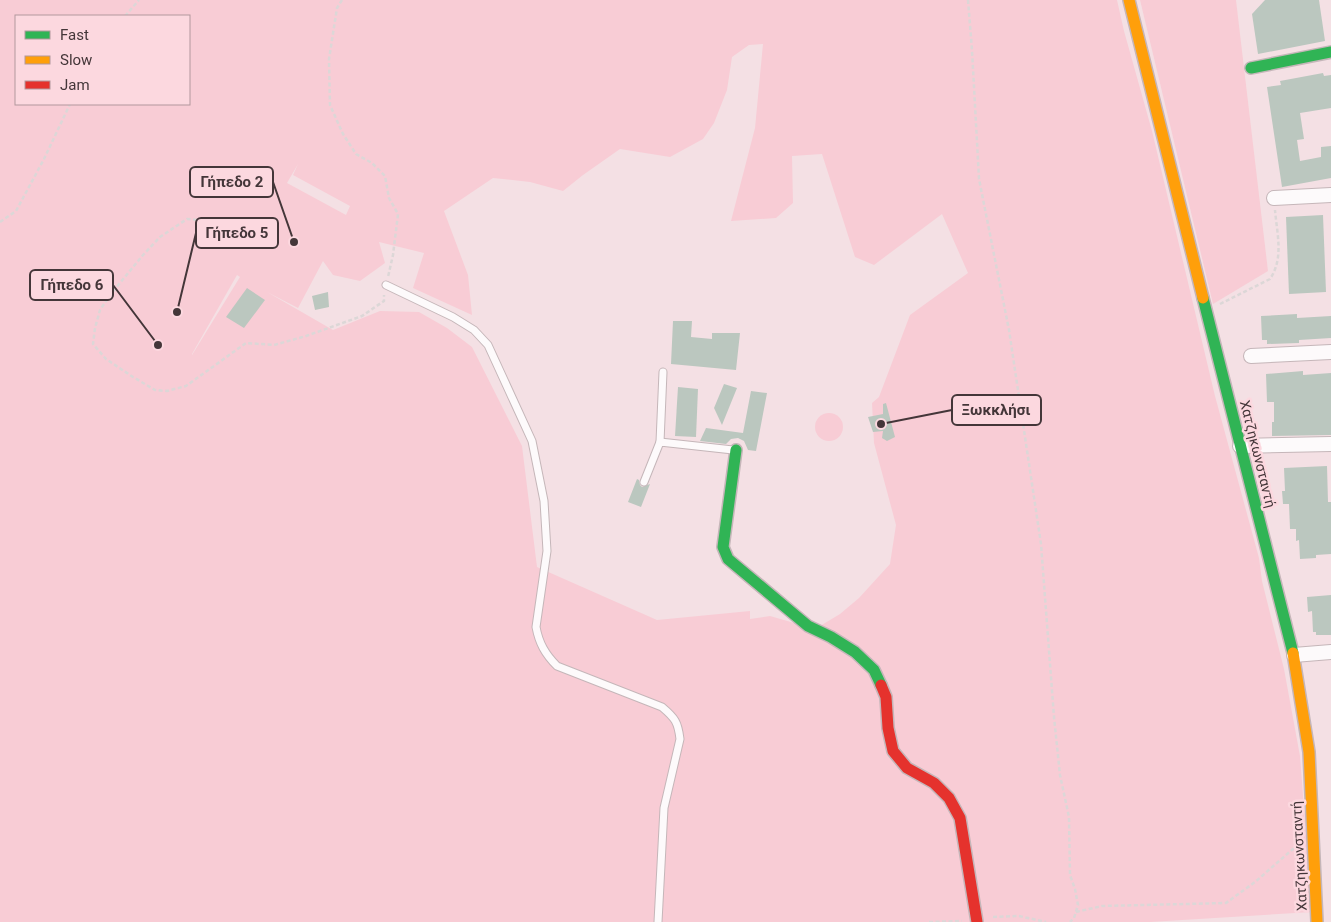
<svg xmlns="http://www.w3.org/2000/svg" width="1331" height="922" viewBox="0 0 1331 922" font-family="Roboto,sans-serif">
	<style>
		.green { fill: #f8ccd5; fill-rule: evenodd }
		.building { fill: #bbc7bf }
		.lines { fill: none; stroke-linecap: round; stroke-linejoin: round }
		.lane-casing { stroke: #c5b6b9; stroke-width: 9 }
		.street-casing { stroke: #c5b6b9; stroke-width: 16 }
		.fast-casing { stroke: #c5b6b9; stroke-width: 14 }
		.slow-casing { stroke: #c5b6b9; stroke-width: 14 }
		.jam-casing { stroke: #c5b6b9; stroke-width: 14 }
		.path { stroke: #dcd7d7; stroke-width: 2.5; stroke-dasharray: 4 2.5; stroke-linecap: butt }
		.lane { stroke: #fdfafb; stroke-width: 7 }
		.street { stroke: #fdfafb; stroke-width: 14 }
		.fast { stroke: #30b455; stroke-width: 11 }
		.slow { stroke: #ff9f0a; stroke-width: 11 }
		.jam { stroke: #e5322d; stroke-width: 11 }
		.labels { text-anchor: middle; stroke-width: 5; stroke-linejoin: round; paint-order: stroke }
		.street-label { font-size: 14px; fill: #443639; stroke: #fcd8df }
		.leader { fill: none; stroke: #443639; stroke-width: 2 }
		.callout-dot { fill: #443639; stroke: #fcd8df; stroke-width: 2 }
		.callout { fill: #fcd8df; stroke: #443639; stroke-width: 2 }
		.callout-label { font-size: 15px; text-anchor: middle; font-weight: bold; fill: #443639 }
	</style>
	<rect width="100%" height="100%" fill="#f4e0e4"/>
	<g class="green">
		<path d="M0,0h1117l7,31 28,100 63,265 44,162 3,23 22,88 16,87 12,156 -162,10h-1150zM16,16h173v88h-173zM763,44l-8,84 -24,93 45,-3 17,-15 -1,-47 30,-2 33,103 19,8 68,-51 26,59 -58,42 -31,82 -7,6 2,40 22,82 -6,39 -31,34 -19,16 -25,15 -45,-13 -20,3v-8l-93,9 -120,-53 -15,-121 -50,-99 -25,-19 -28,-16 -39,-1 -47,19 -66,-38 31,16 25,-47 10,14 27,6 25,-18 -6,-21 45,11 -11,35 59,27 -4,-40 -24,-64 49,-33 37,4 33,9 20,-16 37,-26 50,8 33,-18 11,-16 13,-33 5,-33 17,-12zM298,164l-5,11 57,31 -4,9 -59,-32zM237,275l3,2 -48,78v-1z"/>
		<path d="M1140,0h96l32,271 -55,33z"/>
		<circle cx="829" cy="427" r="14"/>
	</g>
	<g class="building">
		<path d="M1265,0h54l6,41 -67,13 -6,-40z"/>
		<path d="M1323,73l1,3 7,-1v33l-31,5 4,26 -7,1 3,21 21,-4v-10l10,-1v32l-49,9 -15,-100 14,-2 -1,-4z"/>
		<path d="M1323,215l3,77 -37,2 -3,-77z"/>
		<path d="M247,288l18,12 -21,28 -18,-11z"/>
		<path d="M328,292l1,15 -14,3 -3,-14z"/>
		<path d="M1297,314v4l34,-2v22l-32,2v3l-32,1v-4h-5l-1,-24z"/>
		<path d="M673,321h19l-1,16 21,2v-6h28l-4,37 -65,-6z"/>
		<path d="M1303,371v4l28,-2v62l-59,1v-14h2v-20h-7l-1,-28z"/>
		<path d="M724,384l13,4 -15,37 -8,-17z"/>
		<path d="M678,387l20,2 -2,48 -21,-1z"/>
		<path d="M751,391l16,2 -11,58 -8,-1 -4,-9 -6,-3 -7,1 -5,5 -26,-3 6,-13 37,5z"/>
		<path d="M886,403l9,34 -8,4 -5,-3 1,-7 -10,1 -5,-15 15,-3v-10z"/>
		<path d="M1327,466l1,36h3v52l-15,1v3l-16,1 -1,-19 -3,1v-12h-6l-1,-25h-6l-1,-13h3l-1,-23z"/>
		<path d="M637,479l2,1 1,5 2,2 8,-3 -9,23 -13,-5z"/>
		<path d="M1331,595v40h-15v-3h-3l-1,-21 -4,1 -1,-15z"/>
	</g>
	<g class="lines">
		<defs>
			<g id="lane">
				<path d="M386,285l67,32 21,13 14,15 44,96 12,60 3,50 -11,76c3,16 9,27 21,39l105,41c13,11 16,15 18,32l-16,69 -6,114"/>
				<path d="M660,442l3,-70"/>
				<path d="M644,482l16,-40 73,8"/>
			</g>
			<g id="street">
				<path d="M1274,198l57,-3"/>
				<path d="M1251,356l80,-4"/>
				<path d="M1240,446l91,-2"/>
				<path d="M1294,655l37,-3"/>
			</g>
			<g id="fast">
				<path d="M1251,68l80,-16"/>
				<path d="M1203,298l90,355"/>
				<path d="M736,450l-13,97 5,12 80,67 23,11 24,15 19,18 7,15"/>
			</g>
			<g id="slow">
				<path d="M1129,0l74,298"/>
				<path d="M1293,653l16,99 8,170"/>
			</g>
			<path id="jam" d="M881,685l5,12 2,31 5,23 14,17 27,15 15,15 11,20 17,104"/>
		</defs>
		<use href="#lane" class="lane-casing"/>
		<use href="#street" class="street-casing"/>
		<use href="#fast" class="fast-casing"/>
		<use href="#slow" class="slow-casing"/>
		<use href="#jam" class="jam-casing"/>
		<g class="path">
			<path d="M342,0l-5,8 -8,51 1,46 13,29 13,20 16,9 13,13 4,22 9,16 -5,41 -5,22"/>
			<path d="M968,0l4,50 7,129 30,151 32,214 13,173 6,58 9,42 1,58 5,14 3,16 -4,13 -4,4"/>
			<path d="M125,16l14,-16"/>
			<path d="M197,220l-10,-1 -27,18 -17,18 -33,40 -10,15 -5,18 -2,16 13,15 27,18 22,13 12,1 19,-5 60,-43 28,2 32,-9 56,-20 22,-15v-6"/>
			<path d="M0,222l16,-11 28,-52 26,-55"/>
			<path d="M1220,304l50,-25c14,-21 7,-45 5,-69"/>
			<path d="M1076,912l26,-6 124,-3 29,-21 38,-33 4,1"/>
			<path d="M993,917l26,-1 27,6"/>
			<path d="M929,922l33,-1"/>
		</g>
		<use href="#lane" class="lane"/>
		<use href="#street" class="street"/>
		<use href="#fast" class="fast"/>
		<use href="#slow" class="slow"/>
		<use href="#jam" class="jam"/>
	</g>
	<g class="labels">
		<g class="street-label">
			<text transform="translate(1258 454) rotate(76)" y="5">Χατζηκωνσταντή</text>
			<text transform="translate(1299 856) rotate(-93)" y="5">Χατζηκωνσταντή</text>
		</g>
	</g>
	<path class="leader" d="M294 242L273 182M177 312L196 233M158 345L113 285M881 424L952 410"/>
	<g class="callout-dot">
		<circle cx="294" cy="242" r="5"/>
		<circle cx="177" cy="312" r="5"/>
		<circle cx="158" cy="345" r="5"/>
		<circle cx="881" cy="424" r="5"/>
	</g>
	<g class="callout">
		<rect x="190" y="167" width="83" height="30" rx="5"/>
		<rect x="196" y="218" width="82" height="30" rx="5"/>
		<rect x="30" y="270" width="83" height="30" rx="5"/>
		<rect x="952" y="395" width="89" height="30" rx="5"/>
	</g>
	<g class="callout-label">
		<text x="232" y="187">Γήπεδο 2</text>
		<text x="237" y="238">Γήπεδο 5</text>
		<text x="72" y="290">Γήπεδο 6</text>
		<text x="996" y="415">Ξωκκλήσι</text>
	</g>
	<rect x="15" y="15" width="175" height="90" fill="#fcd8df" stroke="#b2979d"/>
	<rect x="25" y="31" width="25" height="8" fill="#30b455" stroke="#b2979d"/>
	<text x="60" y="40" font-size="15" fill="#443639">Fast</text>
	<rect x="25" y="56" width="25" height="8" fill="#ff9f0a" stroke="#b2979d"/>
	<text x="60" y="65" font-size="15" fill="#443639">Slow</text>
	<rect x="25" y="81" width="25" height="8" fill="#e5322d" stroke="#b2979d"/>
	<text x="60" y="90" font-size="15" fill="#443639">Jam</text>
</svg>
